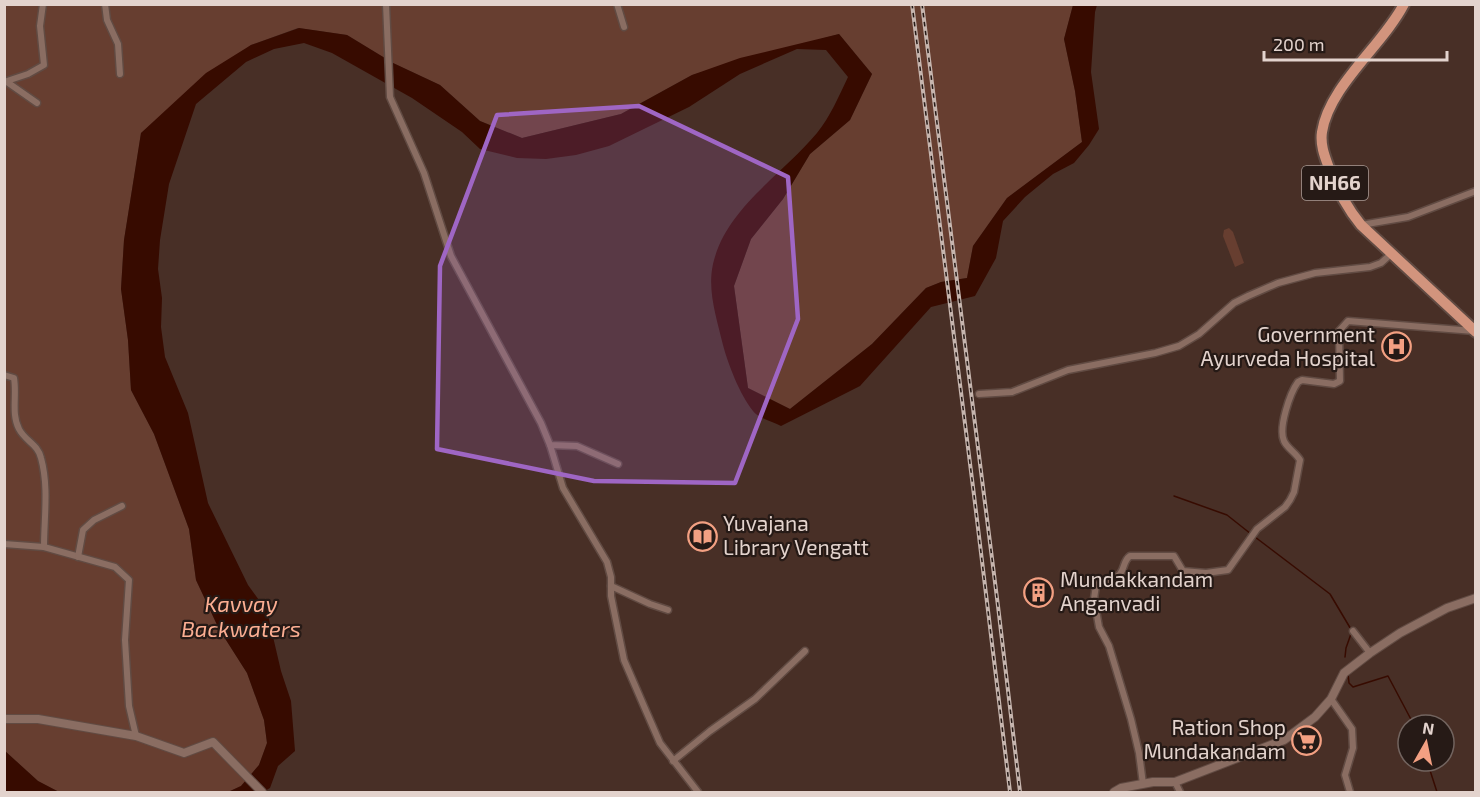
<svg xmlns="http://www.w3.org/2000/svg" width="1480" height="797" viewBox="0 0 1480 797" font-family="'Exo 2',sans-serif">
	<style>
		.green { fill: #673e30 }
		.water { fill: #370b00 }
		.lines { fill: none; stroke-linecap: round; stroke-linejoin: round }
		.stream { stroke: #370b00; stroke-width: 1.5 }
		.minor-casing { stroke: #614b43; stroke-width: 9 }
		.tertiary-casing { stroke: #614b43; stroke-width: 10 }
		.trunk-casing { stroke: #614b43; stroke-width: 14 }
		.minor { stroke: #8a6d62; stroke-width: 6 }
		.tertiary { stroke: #8a6d62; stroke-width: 8 }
		.trunk { stroke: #d2947d; stroke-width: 10 }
		.rail-casing { stroke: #c6b5ae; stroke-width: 4 }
		.rail { stroke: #261a16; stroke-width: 1.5; stroke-dasharray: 4.5; stroke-linecap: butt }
		.marked { fill: #9f66c4; fill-opacity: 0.2; stroke: #9f66c4; stroke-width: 4.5; stroke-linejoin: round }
		.labels { text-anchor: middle; stroke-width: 4.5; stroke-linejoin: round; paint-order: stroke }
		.shield { fill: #261a16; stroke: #aa9c96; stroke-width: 1.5 }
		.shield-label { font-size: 20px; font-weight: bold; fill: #e3d3cd }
		.poi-label { font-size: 21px; fill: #e3d3cd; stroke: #261a16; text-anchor: end }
		.water-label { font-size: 22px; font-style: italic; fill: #fcae92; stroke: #261a16 }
	</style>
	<rect width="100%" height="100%" fill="#482f26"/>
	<g class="green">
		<path d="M5,5h1068l-9,34 11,52 7,51 -75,56 -34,48 -6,32 -26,4 -15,6 -54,56 -82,65 -42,-21 -14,-102 17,-47 32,-40 27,-45 40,-34 22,-46 -33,-40 -147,41 -71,39 -99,24 -42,-17 -40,-36 -47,-22 -46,-28 -49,-7 -47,17 -110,88 -17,107 -3,49 7,51 3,50 23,44 35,95 7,51 23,49 28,44 17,47 3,23 -8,22 -18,21 -13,6h-169l-21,-11 -33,-30z"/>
		<path d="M1229,228l4,4 11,31 -9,4 -12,-31 1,-6z"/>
	</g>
	<g class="water">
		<path d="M1073,5h24l-2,7 -4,60 8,57 -10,16 -15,18 -21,11 -28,23 -22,24 -7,37 -21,38 -44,11 -71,79 -79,40c-8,-4 -23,-8 -28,-15 -13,-16 -25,-47 -30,-66 -6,-26 -16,-54 -10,-81 13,-56 69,-89 104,-131 13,-16 22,-37 31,-56l-22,-27 -29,-1 -57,25 -51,33 -80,39 -33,9 -30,4 -29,-1 -37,-9 -18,-17 -50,-34 -80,-45 -28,-10 -30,6 -28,13 -50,42 -27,80 -9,56 -2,29 4,29 -1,29 4,30 23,56 20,90 40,82 19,26 14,60 10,30 4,50 -17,15 -8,22 -7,4h-35l13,-6 18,-21 8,-22 -3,-23 -17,-47 -28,-44 -23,-49 -7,-51 -35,-95 -23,-44 -3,-50 -7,-51 3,-49 17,-107 65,-60 45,-28 48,-17 48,7 46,28 47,22 40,36 42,17 99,-24 71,-39 48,-17 99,-24 33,40 -22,46 -40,34 -27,45 -32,40 -17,47 14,102 42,21 82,-65 54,-56 15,-6 26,-4 6,-32 34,-48 75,-56 -7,-51 -11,-52z"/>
		<path d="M5,751l33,30 21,11h-54z"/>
	</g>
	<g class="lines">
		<g class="stream">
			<path d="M1174,496l53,19 24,19"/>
			<path d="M1255,537l75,57 22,37 -6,17 -1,9"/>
			<path d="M1348,674l1,9 4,4 35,-11 26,49"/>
			<path d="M1427,761l10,31"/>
		</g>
		<defs>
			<g id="minor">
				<path d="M105,4l2,16 11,24 2,30"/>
				<path d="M386,4l4,93 34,76 27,83 90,167 9,22 27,1 41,18"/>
				<path d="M617,4l7,23"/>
				<path d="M4,82l24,-8 16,-9 -4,-39 3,-22"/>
				<path d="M7,82l30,21"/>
				<path d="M1361,225l47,-8 68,-26"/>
				<path d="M4,375l10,3c3,17 -3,36 5,51 6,12 19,15 22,29 8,29 3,60 3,89l71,20 14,13 -4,60 4,66 7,30"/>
				<path d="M979,394l33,-2 56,-22 87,-17 24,-7 20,-12 35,-31 14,-7 30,-13 37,-10 55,-6 11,-4 11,-10"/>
				<path d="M550,445l13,43 44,74 4,15v19l13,64 19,44 17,39 38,49"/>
				<path d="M4,544l40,3"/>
				<path d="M78,557l5,-27 11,-10 28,-14"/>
				<path d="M611,586l39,18 18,6"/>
				<path d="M1353,631l17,22"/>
				<path d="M1331,699l21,30 1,19 -8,27 5,17"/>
				<path d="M673,761l37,-30 45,-32 50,-48"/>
				<path d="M1175,782l5,10"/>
				<path d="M1143,784l-4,-31 -8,-34 -22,-73 -10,-19 -5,-28 2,-14c7,-5 18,-5 24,-11 5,-6 3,-13 10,-18h44l9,15 23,2 22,-3 29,-41 28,-22 5,-7 4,-8 6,-32c-4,-7 -13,-12 -16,-19 -6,-13 6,-48 14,-59l4,-2 32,4 6,-3 -1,-50 9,-10 126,10"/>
			</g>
			<g id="tertiary">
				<path d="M4,719h34l98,17 48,17 29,-11 49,50"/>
				<path d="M1114,792l7,-4 32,-6h22l109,-42 31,-23 16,-18 13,-26 26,-20 30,-20 47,-25 29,-10"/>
			</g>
			<path id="trunk" d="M1404,4c-21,41 -75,82 -82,128 -2,13 3,25 7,36 8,21 18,40 32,57l115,107"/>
		</defs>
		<use href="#minor" class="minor-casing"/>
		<use href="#tertiary" class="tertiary-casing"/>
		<use href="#trunk" class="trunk-casing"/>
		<use href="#minor" class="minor"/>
		<use href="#tertiary" class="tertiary"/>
		<use href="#trunk" class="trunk"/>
		<defs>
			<g id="rail">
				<path d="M912,4l62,491 36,297"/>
				<path d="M922,4l76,602 22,186"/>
			</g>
		</defs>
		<use href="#rail" class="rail-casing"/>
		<use href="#rail" class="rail"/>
	</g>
	<path class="marked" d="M639,106l149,71 10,142 -63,164 -141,-2 -157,-32 3,-183 57,-151z"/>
	<defs>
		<symbol id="hospital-ring" viewBox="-11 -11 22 22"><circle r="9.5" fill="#261a16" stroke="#f3a082" stroke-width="1.5"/><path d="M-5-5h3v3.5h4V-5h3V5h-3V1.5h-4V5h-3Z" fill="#f3a082"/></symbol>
		<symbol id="library-ring" viewBox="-11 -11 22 22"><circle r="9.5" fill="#261a16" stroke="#f3a082" stroke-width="1.5"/><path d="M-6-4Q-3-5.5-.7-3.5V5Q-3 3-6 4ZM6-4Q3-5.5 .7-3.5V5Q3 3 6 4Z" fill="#f3a082"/></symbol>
		<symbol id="building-ring" viewBox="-11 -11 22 22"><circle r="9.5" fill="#261a16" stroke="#f3a082" stroke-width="1.5"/><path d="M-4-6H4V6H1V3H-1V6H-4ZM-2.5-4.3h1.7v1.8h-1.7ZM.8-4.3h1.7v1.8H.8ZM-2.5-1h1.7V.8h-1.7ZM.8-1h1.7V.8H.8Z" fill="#f3a082"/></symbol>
		<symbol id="supermarket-ring" viewBox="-11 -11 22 22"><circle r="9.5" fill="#261a16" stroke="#f3a082" stroke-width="1.5"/><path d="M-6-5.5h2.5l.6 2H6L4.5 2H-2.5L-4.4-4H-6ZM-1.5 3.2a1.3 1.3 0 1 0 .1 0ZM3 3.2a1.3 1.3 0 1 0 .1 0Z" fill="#f3a082"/></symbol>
	</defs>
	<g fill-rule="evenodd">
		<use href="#hospital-ring" x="1380" y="330" width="33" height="33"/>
		<use href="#library-ring" x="686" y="520" width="33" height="33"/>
		<use href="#building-ring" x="1022" y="576" width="33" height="33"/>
		<use href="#supermarket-ring" x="1290" y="724" width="33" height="33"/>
	</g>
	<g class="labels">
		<rect class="shield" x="1302" y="166" width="66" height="34" rx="4.5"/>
		<g class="shield-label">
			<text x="1335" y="190">NH66</text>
		</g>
		<g class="poi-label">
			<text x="1375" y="342">Government<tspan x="1375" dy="24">Ayurveda Hospital</tspan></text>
			<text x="723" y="531" text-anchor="start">Yuvajana<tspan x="723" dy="24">Library Vengatt</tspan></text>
			<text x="1060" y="587" text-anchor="start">Mundakkandam<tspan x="1060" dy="24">Anganvadi</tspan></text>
			<text x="1286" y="735">Ration Shop<tspan x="1286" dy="24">Mundakandam</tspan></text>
		</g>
		<g class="water-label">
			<text x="241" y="612">Kavvay<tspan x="241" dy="25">Backwaters</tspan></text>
		</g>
	</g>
	<rect width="1480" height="797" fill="none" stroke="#e3d3cd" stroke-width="12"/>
	<g transform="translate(1426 743) rotate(9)"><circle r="28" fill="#261a16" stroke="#72645f" stroke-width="1.5"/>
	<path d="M0-4.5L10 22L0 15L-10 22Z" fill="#f3a082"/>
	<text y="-9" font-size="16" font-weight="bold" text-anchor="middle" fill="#e3d3cd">N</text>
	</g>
	<path d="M1264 51v9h183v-9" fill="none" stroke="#e3d3cd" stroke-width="3"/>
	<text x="1273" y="51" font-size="18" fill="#e3d3cd" stroke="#261a16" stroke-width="4.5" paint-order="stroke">200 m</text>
</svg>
